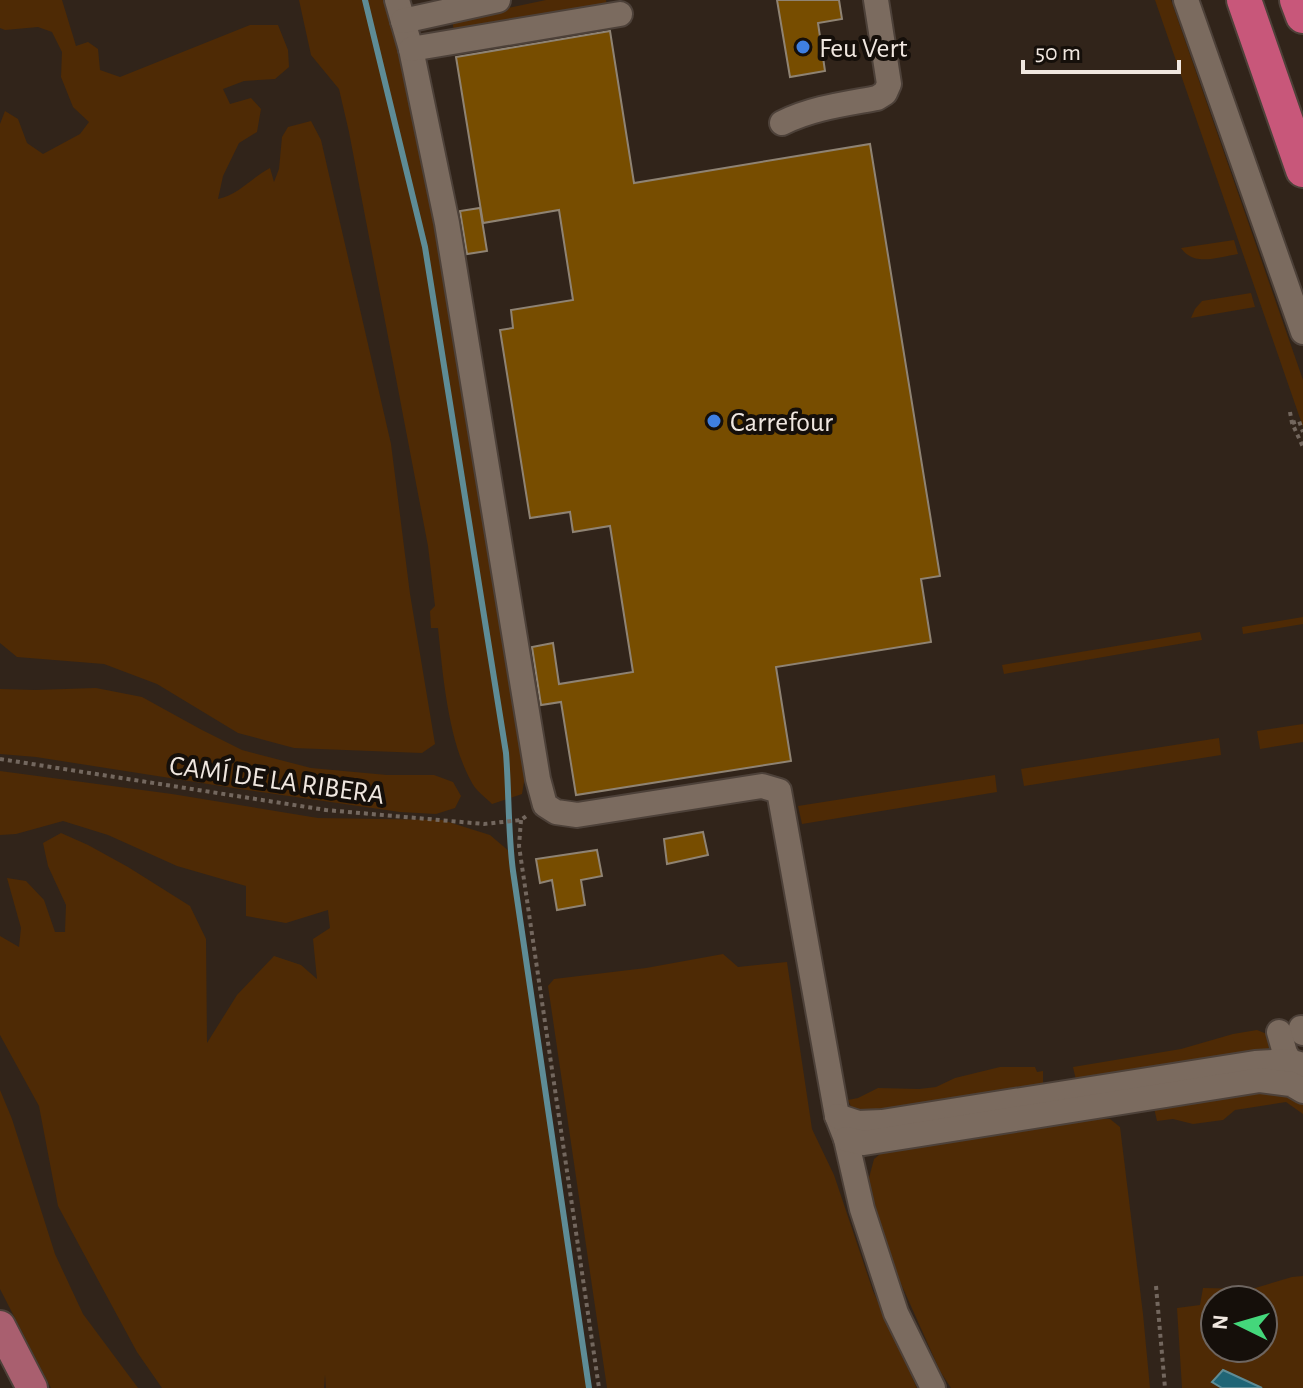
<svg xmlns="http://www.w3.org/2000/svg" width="1303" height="1388" viewBox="0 0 1303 1388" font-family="'Alegreya Sans',sans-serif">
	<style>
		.green { fill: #4e2a05; fill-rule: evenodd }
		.water { fill: #1f6576; stroke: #5e8c96; stroke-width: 2 }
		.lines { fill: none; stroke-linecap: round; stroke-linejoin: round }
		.stream { stroke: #5e8c96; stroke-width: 6 }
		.building { fill: #774d00; stroke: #8f8373; stroke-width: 2 }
		.minor-casing { stroke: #4d4139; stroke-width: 28 }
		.major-casing { stroke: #4d4139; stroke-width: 34 }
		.highway-casing { stroke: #4d4139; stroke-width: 38 }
		.path { stroke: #73675e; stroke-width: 4; stroke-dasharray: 4 4; stroke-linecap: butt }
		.minor { stroke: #7b6b5f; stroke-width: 24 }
		.major { stroke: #a95f6f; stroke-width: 30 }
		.highway { stroke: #c8577a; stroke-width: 34 }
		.shop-dot { fill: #3f7fe0; stroke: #150f0a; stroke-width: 3 }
		.labels { text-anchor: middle; stroke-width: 8; stroke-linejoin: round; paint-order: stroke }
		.poi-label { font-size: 28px; fill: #f0e7e0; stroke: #150f0a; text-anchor: start }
		.street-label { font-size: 28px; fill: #f0e7e0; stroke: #150f0a }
	</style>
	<rect width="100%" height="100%" fill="#31241a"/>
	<g class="green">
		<path d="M0,0h62l14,46 12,-4 10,7 2,21 20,7 130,-52h28l10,25 1,17 -14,12 -31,2 -21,8 7,15 21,-6 10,11 -4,23 -18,11 -16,33 -5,23c21,-4 33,-21 52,-31l4,14 5,-13 3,-32 6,-10 23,-6 10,19 70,304 19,150 25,150 -13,9 -128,-5 -56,-15 -81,-49 -53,-20 -87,-7 -17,-14v-519l5,-13 13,8 9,24 16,11 37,-20 9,-12 -16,-15 -12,-30 1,-25 -10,-20 -14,-5 -33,3 -5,-2z"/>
		<path d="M299,0h87l6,20 42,188 91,568 -3,18 -30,10c-7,-7 -17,-14 -21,-23 -23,-42 -28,-105 -33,-153h-7l-1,-17 5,-5 -7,-60 -79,-414 -10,-43 -28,-34z"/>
		<path d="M546,0h60l1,5 -153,26 -2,-11z"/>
		<path d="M1155,0h16l132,380v47z"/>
		<path d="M1234,240l4,14c-20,3 -44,13 -57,-6z"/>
		<path d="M1251,293l4,14 -64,11 4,-9 7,-8z"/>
		<path d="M1303,617v7l-60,10 -1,-7z"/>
		<path d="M1200,632l2,8 -198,34 -2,-9z"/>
		<path d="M96,688l46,9 60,33 40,20 69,18 76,7h47l19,7 8,14 -6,12 -19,6 -36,-2 -160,-23 -204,-32 -36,-3v-65l35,1z"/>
		<path d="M1303,724v18l-43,7 -3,-18z"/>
		<path d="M1219,738l2,17 -197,31 -3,-17z"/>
		<path d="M0,771l172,23 146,24 124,2 48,15 20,17 79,536h-263l-1,-13 -1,13h-162l-25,-36 -79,-146 -19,-100 -39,-71v-99l19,11 2,-19 -14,-50 19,3 18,19 11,32h10l1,-27 -18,-39 -5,-23 18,-10 27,12 40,22 62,39 16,33 1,104 30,-48 37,-39 27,9 16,14 -4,-40 17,-11 -2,-18 -42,13 -40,-7v-30l-69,-20 -69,-31 -45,-14 -47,13 -16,1z"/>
		<path d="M995,775l2,17 -195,32 -4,-18z"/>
		<path d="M723,954l15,13 49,-5 25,167 22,46 39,116 44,97h-310l-59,-402 6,-7 92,-11z"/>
		<path d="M1257,1030l10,4 2,14 -23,9h-30l-24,16 -116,7 -3,-13 108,-18 52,-15z"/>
		<path d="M1000,1067h35l2,5 6,-1v14l-126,31 -63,-3 -6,-13 10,-2 20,-10 41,1 17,-2 19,-9z"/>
		<path d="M1276,1089l27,14v11l-17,-12 -51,8 -12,10 -30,4 -20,-5 -16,2 -3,-13z"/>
		<path d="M0,1090l12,29 43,135 28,60 55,74h-87l-51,-99z"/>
		<path d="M1086,1119h24l10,8 23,187 7,74h-199l-11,-17 -55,-123 -16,-70 5,-19 11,-9z"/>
		<path d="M1303,1276v112h-121l-5,-80 23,-3 3,-17 49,1 40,-12zM1215,1300h48v48h-48z"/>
	</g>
	<path class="water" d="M1223,1370l39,18h-40l-10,-6z"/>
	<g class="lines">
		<path class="stream" d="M365,0l60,247 81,506c3,39 2,79 7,118l76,517"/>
	</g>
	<g class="building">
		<path d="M777,0h62l3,19 -24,4 7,48 -35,6z"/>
		<path d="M610,31l24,152 236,-39 70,432 -19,3 10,63 -155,25 15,94 -215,34 -15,-93 -20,3 -9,-58 21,-4 6,41 74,-12 -23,-146 -37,6 -3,-20 -40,6 -30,-188 13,-2 -2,-18 62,-10 -14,-90 -76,13 -27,-166z"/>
		<path d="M480,208l7,43 -20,3 -7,-43z"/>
		<path d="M703,832l5,23 -41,9 -3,-25z"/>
		<path d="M597,850l5,26 -21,4 4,25 -28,5 -5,-30 -12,3 -4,-24z"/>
	</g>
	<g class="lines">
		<defs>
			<g id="minor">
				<path d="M397,0l14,49 36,174 91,556 7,26 11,7 21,3 185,-29 17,5 58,325 9,23 16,70 34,104 37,75"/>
				<path d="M1186,0l117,332"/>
				<path d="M403,21l95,-21"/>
				<path d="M411,49l209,-35"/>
				<path d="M782,123c30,-15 63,-19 95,-25l8,-5 4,-9 -13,-84"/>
				<path d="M1301,1028l2,5"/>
				<path d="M1279,1032l6,21 12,21"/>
				<path d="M837,1116l21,7 24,-1 373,-59 34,-2 14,4"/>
				<path d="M846,1139l18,4 396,-63 31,4 12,7"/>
			</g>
			<path id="major" d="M0,1326l32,62"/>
			<g id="highway">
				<path d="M1244,0l59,170"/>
				<path d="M1297,0l6,16"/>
			</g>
		</defs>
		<use href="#minor" class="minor-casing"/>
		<use href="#major" class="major-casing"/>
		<use href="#highway" class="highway-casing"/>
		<g class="path">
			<path d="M1290,412l2,11 11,24"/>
			<path d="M1292,423l7,-2 4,11"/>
			<path d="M0,759l326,51 158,14 37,-4 8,-6"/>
			<path d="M521,820l-2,26 80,542"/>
			<path d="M1156,1286l9,102"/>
		</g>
		<use href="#minor" class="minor"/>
		<use href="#major" class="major"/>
		<use href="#highway" class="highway"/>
	</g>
	<g class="shop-dot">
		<circle cx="803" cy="47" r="8"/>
		<circle cx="714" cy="421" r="8"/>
	</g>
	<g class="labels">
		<g class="poi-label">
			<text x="819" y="57">Feu Vert</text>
			<text x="730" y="431">Carrefour</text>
		</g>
		<g class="street-label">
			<text transform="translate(277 779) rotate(8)" y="10">CAMÍ DE LA RIBERA</text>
		</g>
	</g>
	<g transform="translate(1239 1324) rotate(275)"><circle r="38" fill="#150f0a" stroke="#6d6560" stroke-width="2"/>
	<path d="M0-6L14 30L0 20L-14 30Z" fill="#44d77b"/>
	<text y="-12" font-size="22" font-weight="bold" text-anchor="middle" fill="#f0e7e0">N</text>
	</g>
	<path d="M1023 60v12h156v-12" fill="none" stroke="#f0e7e0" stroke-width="4"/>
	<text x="1035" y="60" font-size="24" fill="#f0e7e0" stroke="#150f0a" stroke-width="6" paint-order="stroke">50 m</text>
</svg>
